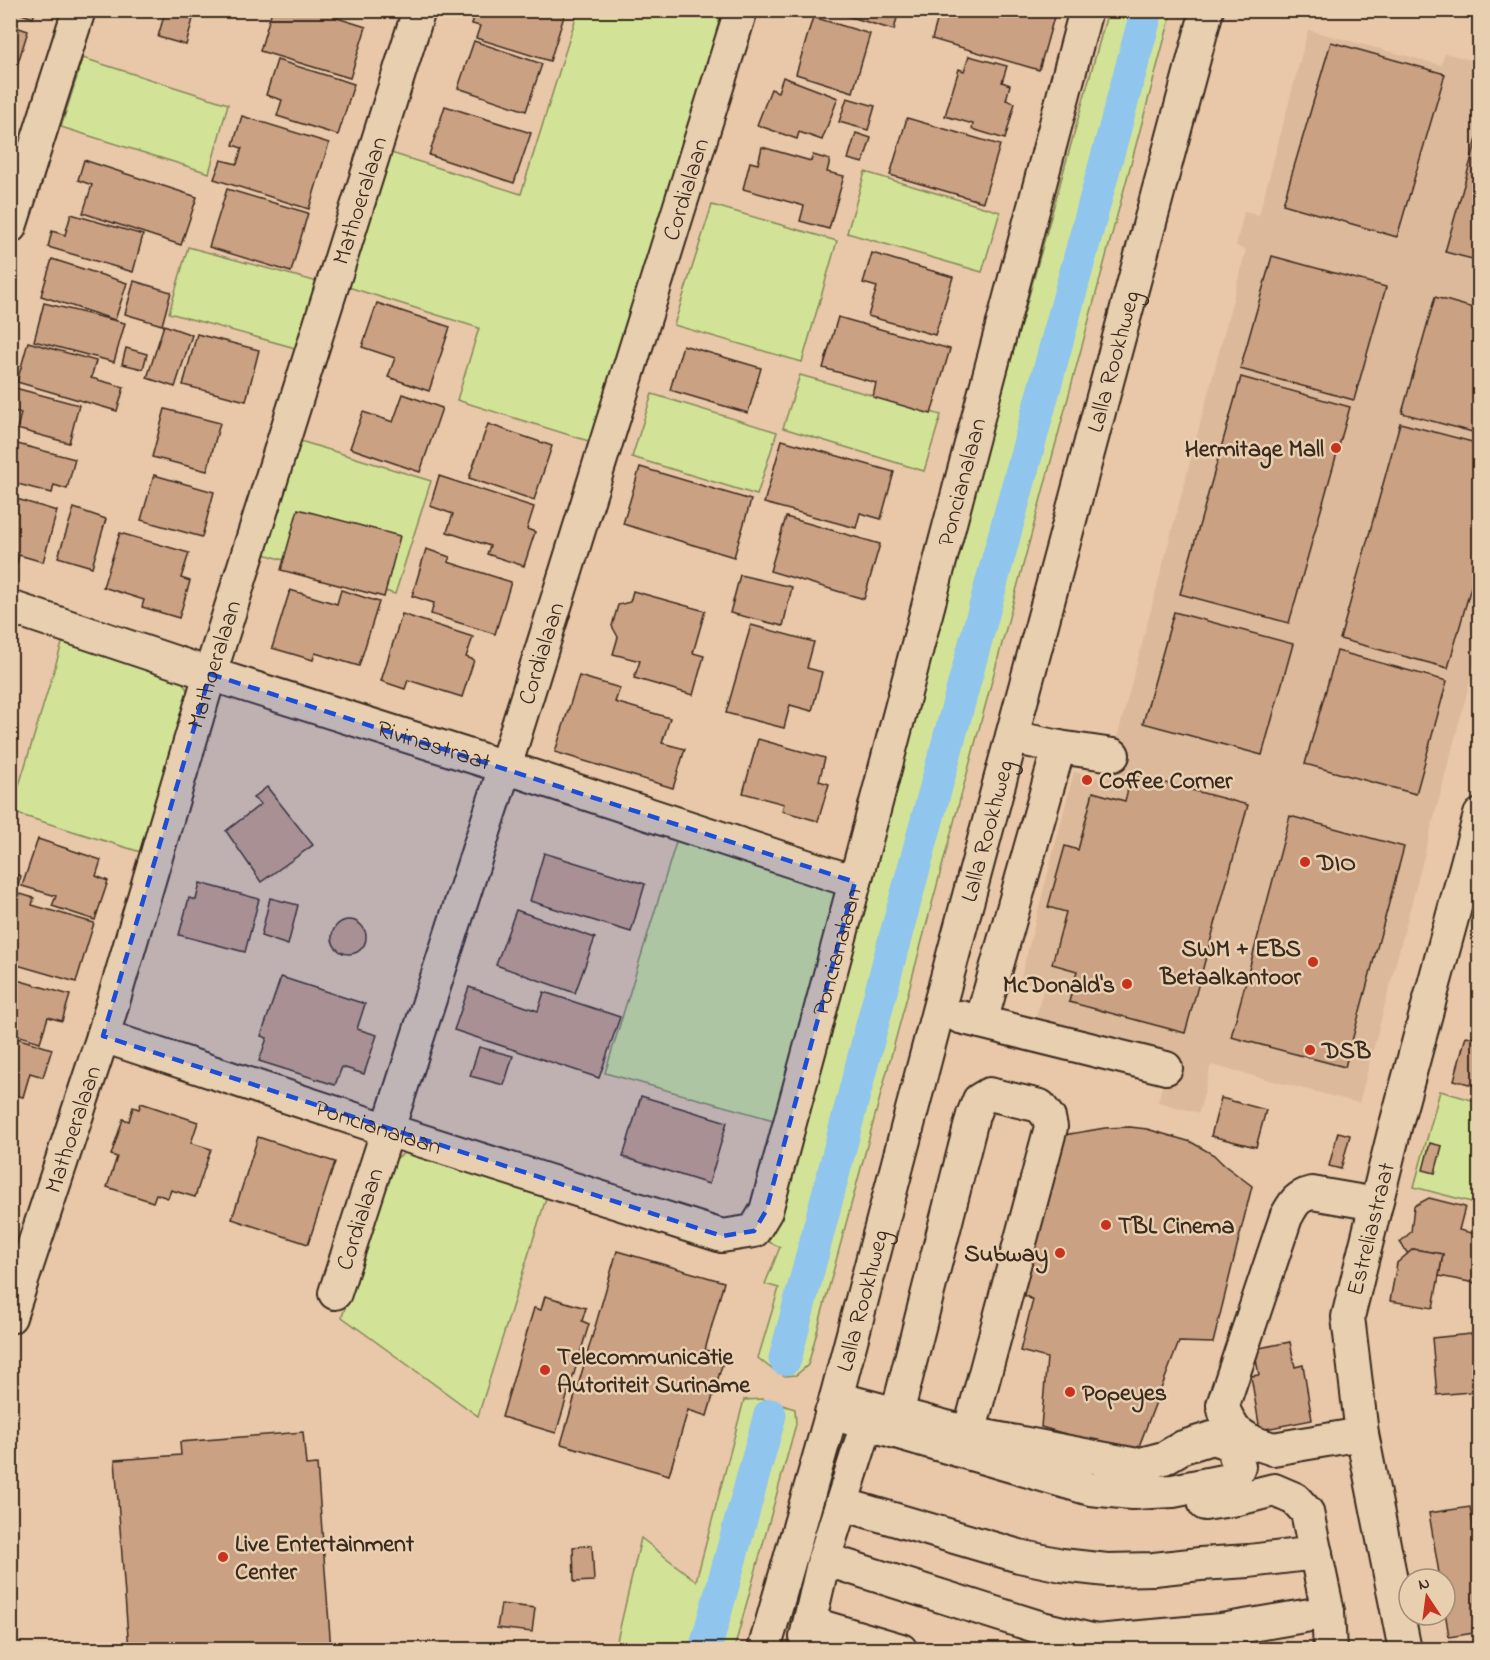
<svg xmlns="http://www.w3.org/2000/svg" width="1490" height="1660" viewBox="0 0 1490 1660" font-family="'Indie Flower',sans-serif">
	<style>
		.built { fill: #dcb99a }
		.green { fill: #d2e397; stroke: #86865a; stroke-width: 1.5 }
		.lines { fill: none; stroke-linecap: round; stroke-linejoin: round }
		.canal { stroke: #90c5ee; stroke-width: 33 }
		.building { fill: #cba184; stroke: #3b2a1e; stroke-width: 1.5 }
		.minor-casing { stroke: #3b2a1e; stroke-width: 36 }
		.minor { stroke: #e8cfb0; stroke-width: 32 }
		.marked { fill: #1d4ed8; fill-opacity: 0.2; stroke: #1d4ed8; stroke-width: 4.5; stroke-dasharray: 12 8; stroke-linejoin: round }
		.poi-dot { fill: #c8321e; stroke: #e8cfb0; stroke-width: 2 }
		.labels { text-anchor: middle; stroke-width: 5; stroke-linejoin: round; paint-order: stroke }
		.street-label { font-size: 24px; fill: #3b2a1e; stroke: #e8cfb0 }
		.poi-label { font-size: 24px; font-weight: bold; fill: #3b2a1e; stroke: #e8cfb0; text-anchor: start }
	</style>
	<rect width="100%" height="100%" fill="#e8c8a8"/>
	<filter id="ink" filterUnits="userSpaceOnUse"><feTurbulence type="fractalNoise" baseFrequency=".0167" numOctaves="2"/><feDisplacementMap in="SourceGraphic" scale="12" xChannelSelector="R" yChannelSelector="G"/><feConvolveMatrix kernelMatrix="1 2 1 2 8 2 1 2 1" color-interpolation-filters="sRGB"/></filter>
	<g filter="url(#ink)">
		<path class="built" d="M1308,30l133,35 4,-12 34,9 -1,14 2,1 -1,570 -120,456 -148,-38 -12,48 -41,-11 13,-50 -135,-35 8,-30 -24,-6 54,-209 32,8 140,-530 -10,-4 8,-34 15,3z"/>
		<g class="green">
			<path d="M578,11h150l-133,432 -138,-43 22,-72 -134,-42 43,-134 133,42z"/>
			<path d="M1108,11h64l-364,1354 -12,10 -11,1 -16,-9 -11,-9 21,-70 -14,-4 15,-37 -20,-9 11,-13z"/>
			<path d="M83,58l145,46 -19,69 -148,-46z"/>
			<path d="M865,172l135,40 -18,60 -135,-39z"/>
			<path d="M712,205l125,36 -35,121 -128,-37z"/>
			<path d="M188,247l130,35 -19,67 -130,-36z"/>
			<path d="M800,375l141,40 -17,56 -141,-43z"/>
			<path d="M652,394l125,38 -20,63 -125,-38z"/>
			<path d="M297,440l134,41 -36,113 -134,-41z"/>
			<path d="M64,637l118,44 6,11 2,13 -46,148 -133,-41z"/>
			<path d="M678,836l152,51 7,10 -60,224 -172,-48z"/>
			<path d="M1440,1091l39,11v102l-65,-17z"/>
			<path d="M406,1152l141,43 -69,221 -136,-99 50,-152 5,-7z"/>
			<path d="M763,1399l32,10 1,15 -62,225h-119l26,-111 55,43 48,-181z"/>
		</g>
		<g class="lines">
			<g class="canal">
				<path d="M785,1359l107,-410 255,-939"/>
				<path d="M705,1650l65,-235"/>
			</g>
		</g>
		<g class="building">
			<path d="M10,10h26l-3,8z"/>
			<path d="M159,10h32l-2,8 4,1 -7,26 -28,-8 7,-25z"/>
			<path d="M272,10h67l-2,8 29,9 -16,51 -90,-27z"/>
			<path d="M476,10h90l-16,51 -74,-23 4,-12 -8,-2z"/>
			<path d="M827,10h72l-5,20z"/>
			<path d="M940,10h116l-17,60 -107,-31z"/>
			<path d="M813,17l57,17 -17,58 -57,-18z"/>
			<path d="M10,25l18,6 -12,38 -6,-2z"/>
			<path d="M474,41l68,23 -16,47 -68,-23z"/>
			<path d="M1331,42l114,32 -48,163 -114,-33z"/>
			<path d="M969,56l38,10 -5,16 8,3 -4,15 9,3 -10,36 -33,-10 1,-5 -28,-8 14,-47 5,2z"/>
			<path d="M277,60l77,24 -16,51 -61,-19 5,-16 -16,-5z"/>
			<path d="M783,77l55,21 -16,42 -23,-8 -2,7 -40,-14 14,-36 7,3z"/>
			<path d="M847,98l28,8 -7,24 -29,-8z"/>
			<path d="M445,106l86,27 -17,50 -85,-28z"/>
			<path d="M242,116l87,27 -20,66 -95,-30 7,-19 16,4 5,-16 -9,-3z"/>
			<path d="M907,118l93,27 -17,57 -93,-27z"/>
			<path d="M1480,128v133l-35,-9z"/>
			<path d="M856,133l15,5 -8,25 -15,-4z"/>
			<path d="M762,147l49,14 2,-6 17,5 -3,12 17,4 -15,53 -29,-8 4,-15 -61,-17 7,-27 8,2z"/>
			<path d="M84,160l113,37 -16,48 -98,-32 9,-28 -14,-5z"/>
			<path d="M227,189l81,24 -17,59 -82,-25z"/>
			<path d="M71,214l72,21 -10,37 -85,-25 4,-16 13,4z"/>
			<path d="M872,253l81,24 -18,58 -67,-19 9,-29 -14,-4z"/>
			<path d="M1272,256l114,31 -32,113 -114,-31z"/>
			<path d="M52,259l75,24 -12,37 -74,-24z"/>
			<path d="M134,281l37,11 -9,33 -37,-11z"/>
			<path d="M1435,297l45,13v124l-78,-21z"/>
			<path d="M44,303l81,20 -11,39 -80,-21z"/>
			<path d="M377,303l73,24 -21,64 -41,-14 7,-19 -33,-11z"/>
			<path d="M838,317l112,32 -19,65 -58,-17 3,-14 -53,-15z"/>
			<path d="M164,325l28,10 -17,52 -28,-9z"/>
			<path d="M197,334l62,16 -13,51 -63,-16z"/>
			<path d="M28,342l68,19 -5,17 33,9 -7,24 -100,-29z"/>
			<path d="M683,345l78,23 -13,45 -78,-23z"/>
			<path d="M126,348l21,6 -4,15 -21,-5z"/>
			<path d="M1241,377l109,30 -61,216 -109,-29z"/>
			<path d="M15,388l64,17 -10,38 -52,-14 4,-16 -11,-3v-8z"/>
			<path d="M403,394l39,14 -22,64 -70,-24 13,-36 30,10z"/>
			<path d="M165,409l55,14 -13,48 -55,-14z"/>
			<path d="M1400,423l80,21v111l-32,113 -108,-29z"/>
			<path d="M488,424l64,22 -18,54 -65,-22z"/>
			<path d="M782,440l112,32 -13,47 -21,-6 -4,15 -92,-25z"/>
			<path d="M10,442l65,17 -8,30 -13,-4 -2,8 -42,-11z"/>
			<path d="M640,467l111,33 -17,57 -111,-33z"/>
			<path d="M154,475l60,17 -12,45 -61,-17z"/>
			<path d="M439,476l95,31 -7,22 8,3 -11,34 -37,-12 3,-8 -43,-14 6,-18 -23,-8z"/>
			<path d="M10,497l47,14 -14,51 -24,-7 -2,8 -7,-2z"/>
			<path d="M74,508l32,11 -14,48 -34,-10z"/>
			<path d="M298,509l102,27 -16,61 -103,-27z"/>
			<path d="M786,517l94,27 -16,55 -94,-28z"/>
			<path d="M120,533l69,20 -8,25 9,3 -11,37 -37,-11 2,-7 -41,-13z"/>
			<path d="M426,549l24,8 -2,5 63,20 -16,52 -64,-20 3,-11 -22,-7z"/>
			<path d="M740,575l52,12 -9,39 -53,-13z"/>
			<path d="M290,590l47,14 4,-14 38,12 -20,64 -44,-13 -2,7 -41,-12z"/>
			<path d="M633,591l72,20 -12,42 11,3 -11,39 -59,-17 6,-17 -27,-7 5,-17 -6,-11 6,-21 12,-3z"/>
			<path d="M1174,612l119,32 -31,111 -119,-32z"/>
			<path d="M402,614l71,23 -7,20 8,3 -12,37 -54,-17 -3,9 -24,-8z"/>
			<path d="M751,625l63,17 -7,26 15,4 -10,39 -22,-6 -6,23 -58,-15z"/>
			<path d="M1337,651l110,30 -31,113 -111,-30z"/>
			<path d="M579,676l41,12 -5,14 55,16 -8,25 23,6 -12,39 -118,-36z"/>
			<path d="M758,739l67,19 -6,23 10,3 -11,37 -36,-10 2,-7 -41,-11z"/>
			<path d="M1132,774l116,31 -63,228 -116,-31 8,-31 -25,-7 14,-52 -18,-5 17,-61 13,4 15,-58 32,9z"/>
			<path d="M267,787l46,58 -52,37 -35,-51 35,-27 -8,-6z"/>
			<path d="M1290,816l114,31 -59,220 -114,-30z"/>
			<path d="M38,839l63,21 -5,16 12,5 -13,39 -43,-14 4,-10 -34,-10z"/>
			<path d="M544,853l101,31 -14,48 -101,-31z"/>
			<path d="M10,873l11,3 -4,13 -7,-2z"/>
			<path d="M200,883l59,16 -14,53 -66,-17 10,-37 7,2z"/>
			<path d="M10,891l24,7 -2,7 62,18 -18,59 -66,-19z"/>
			<path d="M270,898l28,7 -10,40 -27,-9z"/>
			<path d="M516,910l79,28 -20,55 -79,-28z"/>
			<circle cx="349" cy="937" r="17"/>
			<path d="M281,977l84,27 -8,25 20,6 -13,39 -22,-7 -7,18 -76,-24 8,-23 -6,-2z"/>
			<path d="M10,978l60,17 -8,26 -14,-4 -8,25 -30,-9z"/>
			<path d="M469,987l69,24 6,-19 76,25 -21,61 -145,-48z"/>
			<path d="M10,1036l42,13 -9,28 -13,-4 -7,24 -13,-3z"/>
			<path d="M1466,1036l14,3v48l-26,-7z"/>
			<path d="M479,1047l34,9 -9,29 -34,-9z"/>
			<path d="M641,1096l86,26 -18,62 -86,-27z"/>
			<path d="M1221,1098l45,12 -10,37 -45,-11z"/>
			<path d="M141,1103l57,19 -7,21 20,6 -16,48 -24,-7 -3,8 -12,-4 -3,8 -46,-15 10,-30 -6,-2 12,-36 6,2 4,-14 6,2z"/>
			<path d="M1130,1127l17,2 44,13 23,13 10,10 28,21 -39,157 -34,-1 -43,112 -95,-27 6,-69 -27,-7 13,-51 -11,-6 42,-159 41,-7z"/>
			<path d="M1338,1132l12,3 -9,34 -12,-3z"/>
			<path d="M258,1137l77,25 -27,82 -76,-25z"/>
			<path d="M1430,1143l12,3 -7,27 -12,-3z"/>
			<path d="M1429,1198l36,9 -6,23 21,5v49l-41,-8 4,-22 -30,-5 -5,5 -8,-12 11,-10 3,-26z"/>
			<path d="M1413,1249l30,5 -10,54 -43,-7 7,-38z"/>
			<path d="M617,1251l107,31 -19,68 20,5 -18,61 -19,-6 -19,65 -108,-31z"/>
			<path d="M545,1296l41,12 -4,13 7,3 -33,109 -54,-16 32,-109 7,2z"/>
			<path d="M1480,1333v58l-43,4 -5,-57z"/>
			<path d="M1290,1342l5,25 8,-2 9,55 -52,10 -9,-54 8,-1 -5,-26z"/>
			<path d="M303,1432l3,33 11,-1 14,186h-202l-14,-190 66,-5 -1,-13z"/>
			<path d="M1470,1507l5,31 5,-1v95l-31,5 -4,-26v-32h-5l-11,-66z"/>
			<path d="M592,1545l2,36 -20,1 -1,-35z"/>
			<path d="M501,1604l34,4 -3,24 -35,-4z"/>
		</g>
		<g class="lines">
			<defs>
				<g id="minor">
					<path d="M10,227l69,-217"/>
					<path id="s1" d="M10,607l200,67 295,93 350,115"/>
					<path d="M1012,737l47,10 54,8"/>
					<path d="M960,1017l206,51"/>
					<path d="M981,1022l78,-275"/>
					<path id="s2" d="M103,1036l285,94 334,106 32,-5 12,-20 89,-329 231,-872"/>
					<path id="s3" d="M335,1293l170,-526 236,-757"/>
					<path id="s4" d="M10,1317l93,-281 107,-362 209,-664"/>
					<path d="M831,1413l259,76 42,4 41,-2 60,-12 6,-13 -8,-22 -19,-6 -29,9 -19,11 -27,7 -168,-32 -133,-35"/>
					<path d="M897,1414l76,-299 6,-15 10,-6 51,12 9,12 2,9 -82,306"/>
					<path d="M1362,1434l-89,15 -21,-7 -18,-12 -9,-17 -2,-8 63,-188c8,-14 10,-20 26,-24l64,11"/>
					<path d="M842,1504l177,52 43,9 45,5 47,-1 46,-5 49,-3 67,-8"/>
					<path d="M1205,1504l33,-5 36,-9 21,9 12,13 21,100 2,38"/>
					<path d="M824,1559l218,69 54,13 125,-11 107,-18"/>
					<path d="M810,1623l91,27"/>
					<path id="s5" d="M764,1650l72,-252 102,-387 269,-1001"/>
					<path d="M807,1650l-1,-13 18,-78 37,-117"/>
					<path id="s6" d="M1405,1650l-43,-216 -14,-117 47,-189 85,-313"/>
				</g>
			</defs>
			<use href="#minor" class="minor-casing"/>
			<use href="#minor" class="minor"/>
		</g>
	</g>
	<path class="marked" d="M210,674l645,208 -89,329 -12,20 -32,5 -619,-200z"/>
	<g class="poi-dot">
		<circle cx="1336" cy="448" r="6"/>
		<circle cx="1087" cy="780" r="6"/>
		<circle cx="1305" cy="862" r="6"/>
		<circle cx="1313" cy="962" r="6"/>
		<circle cx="1127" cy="984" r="6"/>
		<circle cx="1310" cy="1050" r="6"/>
		<circle cx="1106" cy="1225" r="6"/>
		<circle cx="1060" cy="1253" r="6"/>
		<circle cx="545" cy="1370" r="6"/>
		<circle cx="1070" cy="1392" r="6"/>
		<circle cx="223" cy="1557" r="6"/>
	</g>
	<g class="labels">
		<g class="street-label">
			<text dy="8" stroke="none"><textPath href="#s3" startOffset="1158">Cordialaan</textPath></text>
			<text dy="8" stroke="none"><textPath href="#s4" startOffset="1170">Mathoeralaan</textPath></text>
			<text dy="8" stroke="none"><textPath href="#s5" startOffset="1335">Lalla Rookhweg</textPath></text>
			<text dy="8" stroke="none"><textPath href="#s2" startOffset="1461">Poncianalaan</textPath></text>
			<text dy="8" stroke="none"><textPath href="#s3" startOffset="672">Cordialaan</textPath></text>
			<text dy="8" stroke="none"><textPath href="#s4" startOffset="684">Mathoeralaan</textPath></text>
			<text dy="8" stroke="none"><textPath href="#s1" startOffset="446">Rivinastraat</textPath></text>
			<text dy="8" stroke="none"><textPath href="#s5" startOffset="849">Lalla Rookhweg</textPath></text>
			<text dy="8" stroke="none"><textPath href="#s2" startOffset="975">Poncianalaan</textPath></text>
			<text dy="8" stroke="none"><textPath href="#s2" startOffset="290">Poncianalaan</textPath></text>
			<text dy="8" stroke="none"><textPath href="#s4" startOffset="198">Mathoeralaan</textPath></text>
			<text dy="8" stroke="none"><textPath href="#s3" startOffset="78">Cordialaan</textPath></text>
			<text dy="8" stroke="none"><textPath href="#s6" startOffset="429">Estreliastraat</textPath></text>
			<text dy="8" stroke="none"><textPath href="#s5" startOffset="363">Lalla Rookhweg</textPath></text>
		</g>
		<g class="poi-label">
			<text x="1324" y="456" text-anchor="end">Hermitage Mall</text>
			<text x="1099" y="788">Coffee Corner</text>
			<text x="1317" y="870">DIO</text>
			<text x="1301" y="956" text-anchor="end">SWM + EBS<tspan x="1301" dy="28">Betaalkantoor</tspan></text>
			<text x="1115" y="992" text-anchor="end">McDonald's</text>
			<text x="1322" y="1058">DSB</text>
			<text x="1118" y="1233">TBL Cinema</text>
			<text x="1048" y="1261" text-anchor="end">Subway</text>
			<text x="557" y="1364">Telecommunicatie<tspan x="557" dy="28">Autoriteit Suriname</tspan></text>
			<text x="1082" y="1400">Popeyes</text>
			<text x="235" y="1551">Live Entertainment<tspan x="235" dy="28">Center</tspan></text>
		</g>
	</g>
	<rect width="1490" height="1660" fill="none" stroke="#e8cfb0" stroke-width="36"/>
	<rect x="18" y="18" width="1454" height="1624" fill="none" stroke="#3b2a1e" stroke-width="2" filter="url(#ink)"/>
	<g transform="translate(1427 1597) rotate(347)"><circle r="28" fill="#e8cfb0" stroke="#a38d76" stroke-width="1.5"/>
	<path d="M0-4.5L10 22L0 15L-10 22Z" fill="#c8321e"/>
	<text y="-9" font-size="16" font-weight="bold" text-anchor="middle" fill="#3b2a1e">N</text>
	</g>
</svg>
